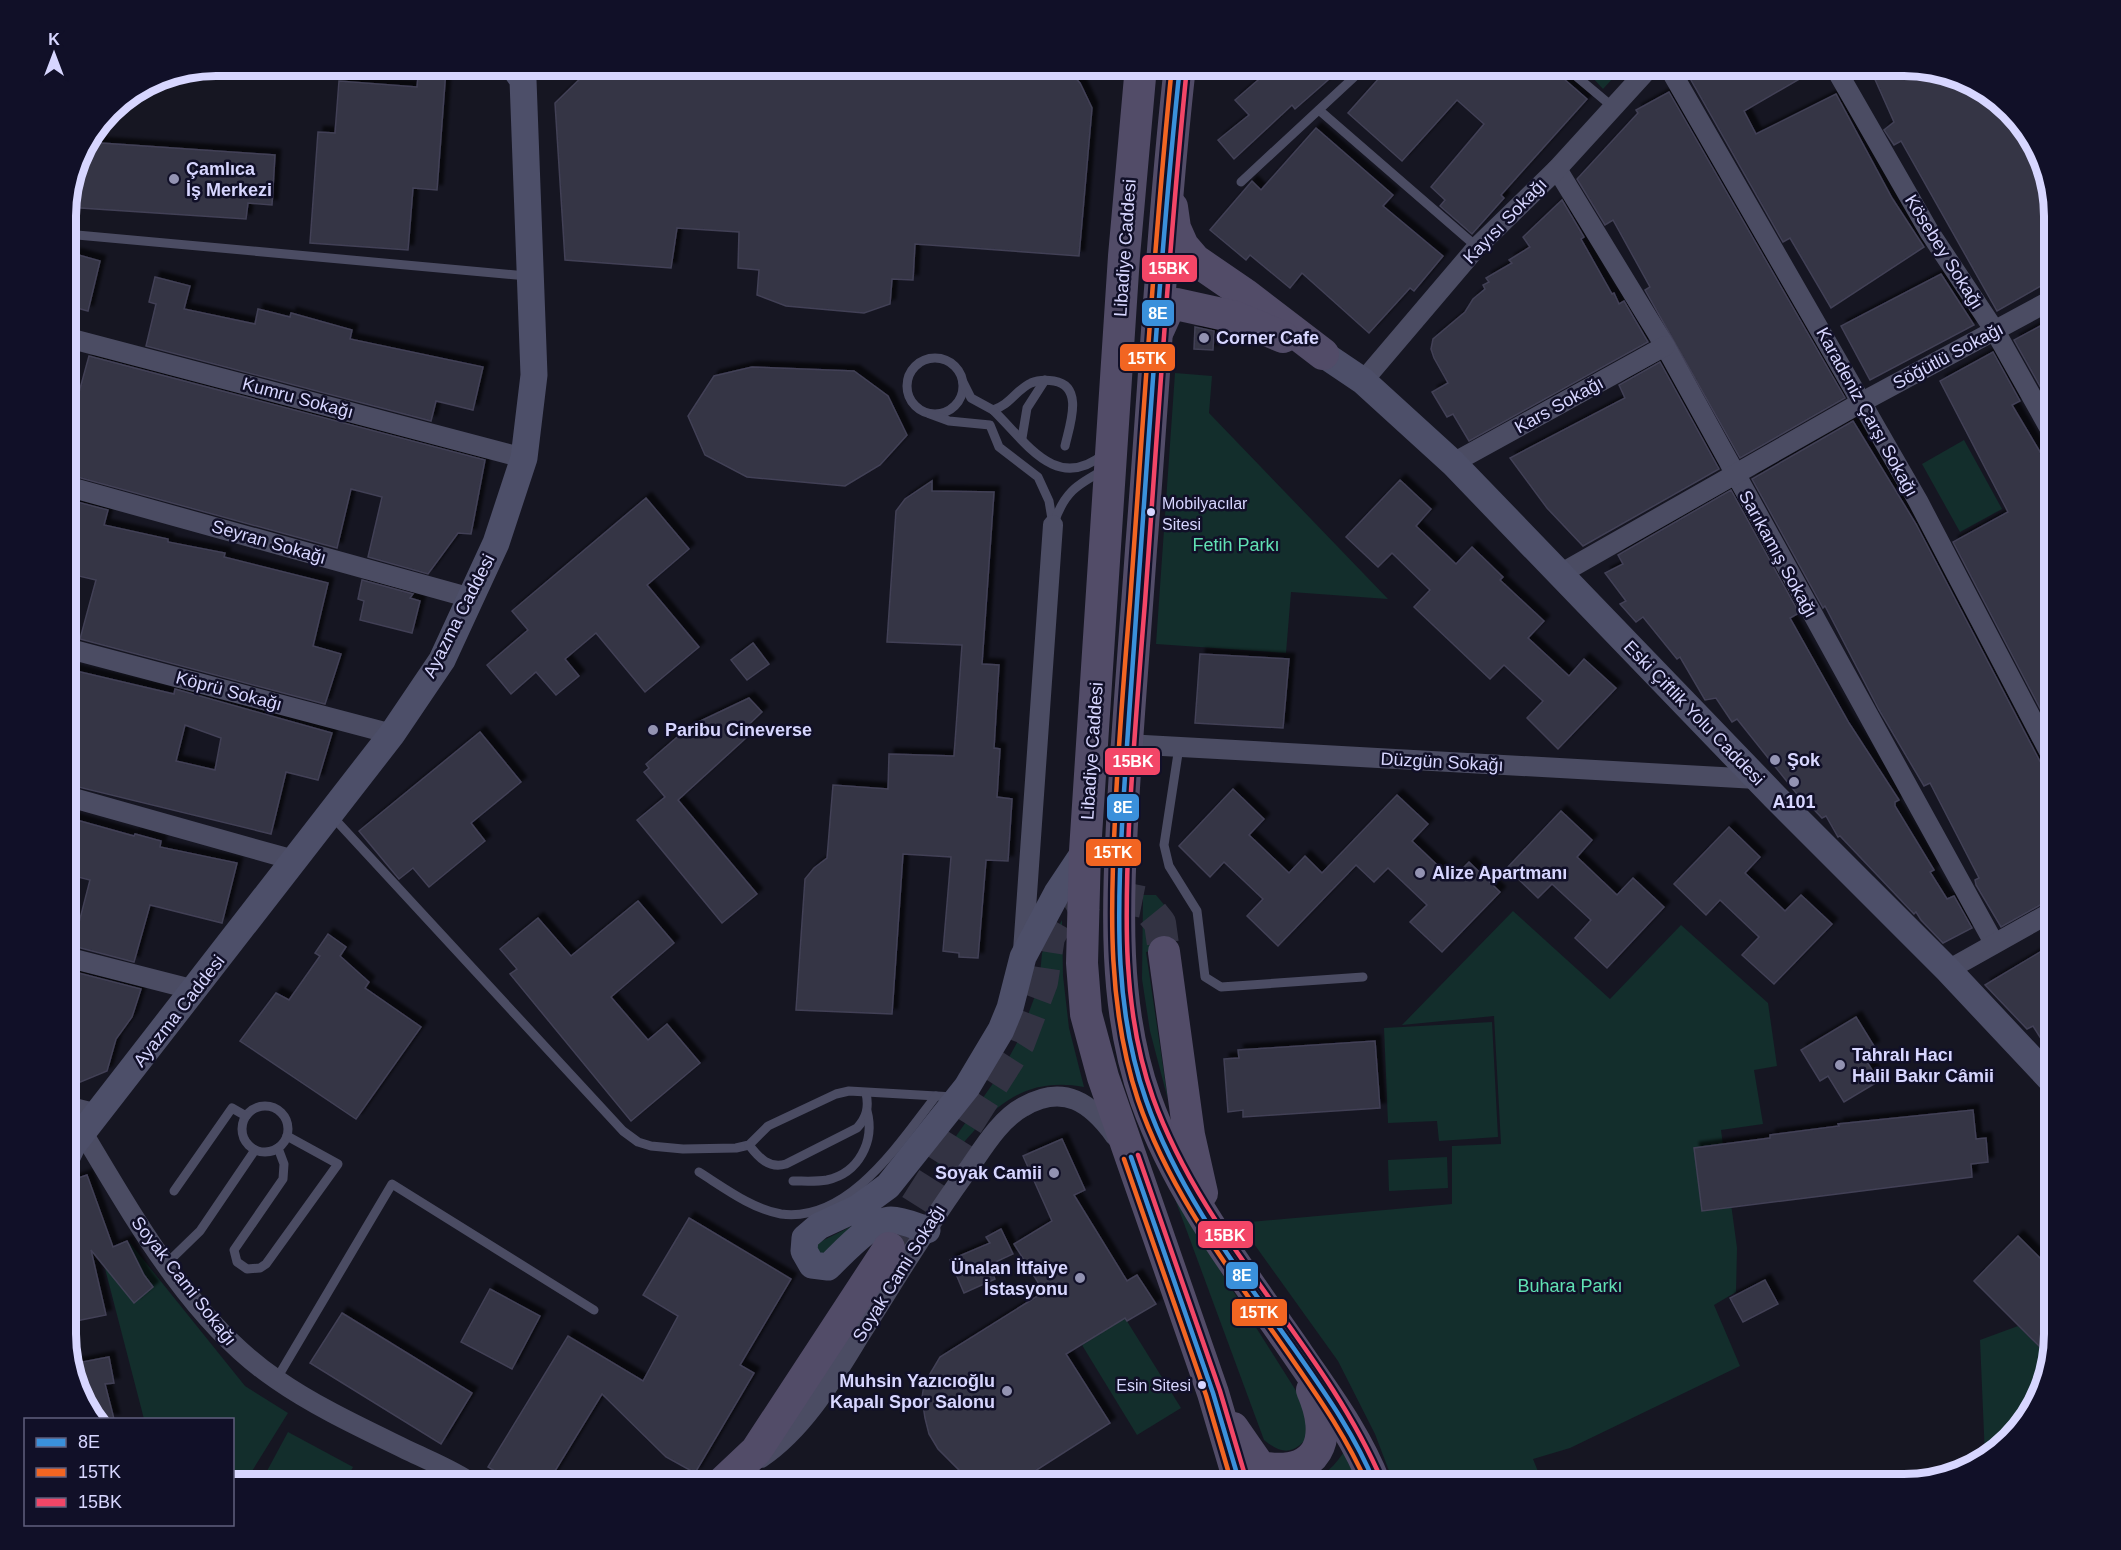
<svg xmlns="http://www.w3.org/2000/svg" width="2121" height="1550" viewBox="0 0 2121 1550" font-family="Helvetica,sans-serif">
	<style>
		.green { fill: #132e2c }
		.building { fill: #343444; stroke: #424156; stroke-width: 1.5; fill-rule: evenodd; filter: url(#shadow) }
		.lines { fill: none; stroke-linecap: round; stroke-linejoin: round }
		.primary-tunnel { stroke: #333343; stroke-width: 32; stroke-dasharray: 32 16; stroke-linecap: butt }
		.lane { stroke: #4b4c63; stroke-width: 9 }
		.street { stroke: #4b4c63; stroke-width: 20 }
		.secondary { stroke: #4d4f69; stroke-width: 27 }
		.primary { stroke: #524c68; stroke-width: 32 }
		.bus-1-casing { stroke: #111028; stroke-width: 9 }
		.bus-2-casing { stroke: #111028; stroke-width: 9 }
		.bus-3-casing { stroke: #111028; stroke-width: 9 }
		.bus-1 { stroke: #3a90db; stroke-width: 4.5 }
		.bus-2 { stroke: #f26522; stroke-width: 4.5 }
		.bus-3 { stroke: #f34667; stroke-width: 4.5 }
		.poi-dot { fill: #9393b2; stroke: #111028; stroke-width: 2 }
		.bus-dot { fill: #d7d6ff; stroke: #111028; stroke-width: 2 }
		.labels { text-anchor: middle; stroke-width: 5; stroke-linejoin: round; paint-order: stroke }
		.bus-label { font-size: 16px; fill: #d7d6ff; stroke: #111028; text-anchor: start }
		.poi-label { font-size: 18px; font-weight: bold; fill: #d7d6ff; stroke: #111028; text-anchor: start }
		.street-label { font-size: 18px; fill: #d7d6ff; stroke: #111028 }
		.park-label { font-size: 18px; fill: #61e1b4; stroke: #111028 }
		.rim { fill: none; stroke: #d7d6ff; stroke-width: 8 }
		.line-badge { stroke: #111028; stroke-width: 2 }
		.badge-label { font-size: 16px; text-anchor: middle; font-weight: bold; fill: #fff }
	</style>
	<defs>
		<filter id="shadow"><feDropShadow dx="5.5" dy="-5.5" stdDeviation="1.5" flood-color="#0009"/></filter>
	</defs>
	<rect width="100%" height="100%" fill="#161622"/>
	<g class="green">
		<path d="M1582,66h42l-21,23z"/>
		<path d="M1175,373l37,3 -3,37 179,186 -97,-7 -5,61 -130,-9z"/>
		<path d="M1964,440l38,69 -42,23 -38,-68z"/>
		<path d="M1143,895h13l10,12 11,39 -31,6 22,148 -18,-69 -8,-52z"/>
		<path d="M1513,911l97,88 71,-74 87,78 9,63 -23,4 9,54 -42,6 16,118 -1,44 -22,13 26,61 -170,82 -37,11 10,25h-149l-19,-50 -37,-73 -99,-138 213,-19v-58l49,-2 -7,-128 -92,9z"/>
		<path d="M1062,920l1,56 6,52 15,59c-71,-13 -101,33 -141,81l-10,1 68,-97 18,-33 20,-54 3,-32z"/>
		<path d="M1492,1022l6,115 -59,4 -2,-20 -49,2 -4,-95z"/>
		<path d="M1447,1157l1,31 -59,3 -1,-31z"/>
		<path d="M1175,1199l135,214 3,17c-16,21 -26,29 -49,10z"/>
		<path d="M870,1217l-43,38 -10,-4v-6l5,-4z"/>
		<path d="M130,1243l115,143 43,27 -44,71h-11l-1,-64 -88,-1 -42,-162z"/>
		<path d="M1125,1318l56,90 -44,27 -55,-90z"/>
		<path d="M2018,1326l33,33c-8,50 -28,67 -66,98l-5,-117z"/>
		<path d="M288,1432l65,35 -9,17h-84z"/>
		<path d="M1346,1448l16,36h-57c19,-8 31,-18 41,-36z"/>
	</g>
	<g class="building">
		<path d="M705,66h359l16,17 12,25 -13,148 -164,-12 -2,36 -21,-1 -2,25 -26,9 -78,-7 -29,-11 2,-25 -21,-2 1,-36 -62,-4 -6,40 -106,-8 -10,-157 31,-30z"/>
		<path d="M1257,66h87l-49,43 -3,-4 -58,54 -16,-19 31,-25 -14,-15 30,-26z"/>
		<path d="M1390,66h159l38,33 -86,96 3,3 -32,36 -32,-28 5,-6 -14,-13 53,-63 -27,-24 -55,61 -54,-48z"/>
		<path d="M1683,66h139l-78,45 12,23 80,-40 56,104 32,49 -93,61 -41,-70 -7,4z"/>
		<path d="M1869,66h36l48,8 43,23 43,52 16,67v59l-11,6 2,2 -49,28 -96,-170 -7,4 -10,-15 10,-8z"/>
		<path d="M419,67l27,2 -9,121 -24,-2 -5,62 -98,-7 8,-111 17,1 4,-52 78,6z"/>
		<path d="M1669,92l176,306 -105,60 -95,-168 5,-3 -37,-67 -8,5 -28,-46 61,-66 -2,-3z"/>
		<path d="M102,123l-1,20 174,12 -3,50 -24,-2 -2,16 -180,-12 15,-57z"/>
		<path d="M1316,128l77,67 -10,11 60,50 -29,35 -4,-3 -41,45 -67,-60 -12,15 -40,-33 -4,5 -36,-30 42,-49 9,9z"/>
		<path d="M1562,200l22,37 -3,2 31,55 2,-1 5,11 5,-3 24,41 -179,99 -16,-27 -6,3 -15,-25 16,-9 -14,-25 -3,-9 2,-10 32,-27 8,-13 12,-10 -2,-4 6,-3 -3,-4 26,-15 -3,-3 21,-13 -7,-10z"/>
		<path d="M75,254l25,7 -12,50 -22,-6v-17z"/>
		<path d="M1941,274l33,51 -104,55 -29,-54z"/>
		<path d="M155,277l35,9 -6,23 71,15 3,-15 32,8 1,-4 61,17 -2,9 133,28 -10,43 -37,-9 -5,20 -285,-75 10,-42 -7,-2z"/>
		<path d="M2055,318v95l-41,-73z"/>
		<path d="M1195,327l19,4 -1,19 -19,-1z"/>
		<path d="M1993,352l27,49 -8,4 43,72v260l-102,-195 55,-30 -68,-131z"/>
		<path d="M89,356l396,104 -14,74 -13,-1 -30,41 -60,-17 14,-60 -31,-8 -14,59 -271,-74v-50l4,1z"/>
		<path d="M1660,362l59,107 -136,77 -36,-38 -37,-50 115,-60 -6,-13z"/>
		<path d="M752,367l102,4 34,25 19,39 -27,30 -35,21 -98,-9 -42,-22 -17,-39 26,-40z"/>
		<path d="M1853,421l63,103 128,245 11,6v111l-9,5 5,8 -50,28 -25,-42 -1,-5 4,-2 -49,-95 -6,3 -45,-76 -54,-104 -2,2 -71,-129z"/>
		<path d="M1400,480l31,29 -15,17 40,38 16,-17 31,30 -3,3 44,41 -16,17 41,38 15,-17 32,29 -58,61 -31,-31 16,-17 -39,-36 -14,14 -76,-72 16,-17 -38,-37 -14,14 -32,-30z"/>
		<path d="M932,481v10l62,1 -12,172 17,1 -5,83 6,1 -3,48 15,2 -4,62 -22,-1 -8,98 -19,-1v-4l-16,-2 8,-94 -48,-3 -11,160 -96,-4 9,-131 9,-11 13,-10 6,-73 55,4 1,-35 65,2 8,-111 -75,-3 9,-131 9,-12z"/>
		<path d="M1731,490l68,123 -9,5 59,105 50,77 -4,2v4l39,64 -4,2 17,27 7,-3 18,32 -29,15 -22,-23 -5,-8 -2,2 -74,-78 -2,1 -12,-21 -4,2 -19,-20 -2,1 -64,-80 -5,3 -16,-24 -11,2 -25,-43 -3,2 -34,-42 -7,5 -16,-18 6,-3 -21,-28 18,-9 -5,-9z"/>
		<path d="M646,498l43,51 -42,36 52,62 -54,45 -49,-59 -31,26 14,17 -23,19 -20,-23 -25,22 -24,-29 41,-35 -16,-19z"/>
		<path d="M66,499l42,11 -4,15 64,14v3l57,11 -1,4 104,26 -15,63 28,8 -16,50 -245,-65 16,-59 -30,-7z"/>
		<path d="M362,580l51,14 -3,4 10,3 -8,32 -52,-13 4,-19 -6,-2z"/>
		<path d="M753,643l16,21 -22,16 -16,-20z"/>
		<path d="M1200,654l89,5 -6,69 -88,-5z"/>
		<path d="M72,670l102,24 1,-5 157,44 -14,47 -32,-8 -15,62 -205,-50v-92zM185,725l36,13 -6,32 -39,-9z"/>
		<path d="M749,698l13,14 -21,20 5,6 -68,62 79,94 -35,29 -85,-103 28,-23 -21,-25 5,-4 -3,-4 44,-38z"/>
		<path d="M480,732l41,50 -50,41 14,18 -56,46 -16,-19 -14,11 -40,-48z"/>
		<path d="M1233,789l31,30 -15,16 40,38 16,-17 17,17 75,-78 31,29 -16,17 40,38 17,-17 31,30 -58,60 -32,-30 17,-17 -39,-37 -14,14 -18,-17 -78,81 -31,-30 16,-17 -39,-37 -14,15 -31,-31z"/>
		<path d="M1561,811l31,29 -15,17 40,38 16,-17 31,29 -57,61 -32,-30 16,-18 -39,-36 -14,14 -31,-30z"/>
		<path d="M66,817l68,19 1,-2 26,7 -1,6 77,16 -15,60 -72,-18 -16,57 -61,-16 17,-66 -24,-6z"/>
		<path d="M1729,827l31,30 -15,16 40,38 16,-16 31,29 -58,60 -32,-29 17,-18 -39,-37 -14,15 -32,-31z"/>
		<path d="M638,901l36,42 -63,54 37,43 19,-16 33,39 -69,58 -121,-147 7,-5 -17,-20 38,-31 33,38z"/>
		<path d="M328,934l18,13 -6,9 29,26 -4,6 56,39 -65,92 -116,-78 36,-48 13,7 31,-44 -5,-3z"/>
		<path d="M2055,943v118l-22,-35 -6,3 -42,-44z"/>
		<path d="M67,970l74,19 -9,28 -16,22 -9,32 -29,12 -12,-2z"/>
		<path d="M1856,1017l18,29 -12,8 17,27 -35,21 -16,-26 -8,5 -19,-31z"/>
		<path d="M1375,1041l5,67 -137,9v-7l-15,2 -4,-53 15,-1 -1,-8z"/>
		<path d="M1973,1110l3,29 10,-1 2,24 -17,2 1,13 -270,34 -8,-63 76,-10v-3l69,-9 -1,-2z"/>
		<path d="M1062,1139l23,51 -11,5 53,86 10,-6 19,29 -29,17 -2,-3 -59,36 44,69 -92,59 -31,1 -26,-11 -23,-23 -9,-15 -4,-16 -3,-20 2,-14 16,-27 104,-65 -30,-48 38,-23 -29,-65z"/>
		<path d="M87,1175l26,72 14,-6 17,34 9,12 -19,16 -43,-53 15,65 -40,8v-141z"/>
		<path d="M689,1218l102,61 -51,86 14,8 -59,100 -29,-16 -64,-63 -55,90h-30l-29,-17 80,-131 75,45 35,-65 -35,-21z"/>
		<path d="M1001,1229l12,25 -24,11 6,14 -31,14 -14,-33 40,-17 -4,-6z"/>
		<path d="M2018,1236l37,37v61l-4,24 -77,-77z"/>
		<path d="M1765,1280l13,24 -35,18 -13,-24z"/>
		<path d="M490,1289l50,27 -28,53 -51,-27z"/>
		<path d="M342,1313l130,80 -31,51 -131,-81z"/>
		<path d="M109,1357l5,26 -9,1 9,35h-18l-10,-10 -14,-45z"/>
	</g>
	<g class="lines">
		<path class="primary-tunnel" d="M890,1246l129,-203 23,-61 7,-45 14,-25 29,-16 16,-1 35,7 17,21 4,29"/>
		<g class="lane">
			<path d="M1564,66l50,42"/>
			<path d="M1319,110l158,137"/>
			<path d="M1241,182l125,-116"/>
			<path d="M66,234l461,42"/>
			<circle cx="935" cy="386" r="28"/>
			<path d="M963,382l8,16 22,12c17,-5 23,-20 38,-27 7,-3 16,-3 23,-2 31,5 15,46 11,65"/>
			<path d="M993,410c34,33 63,83 111,44"/>
			<path d="M930,414l19,7 41,4 9,22 39,30 11,24 4,24"/>
			<path d="M1022,438l5,-30 18,-28"/>
			<path d="M1054,523c10,-30 22,-38 50,-53"/>
			<path d="M1179,747l-15,98 5,21 28,45 8,66 16,10 142,-10"/>
			<path d="M331,815l292,316 15,11 13,4 32,3 53,-1 13,-3 19,-19 68,-32 13,-3 105,6"/>
			<circle cx="265" cy="1129" r="23"/>
			<path d="M749,1145c10,13 20,24 37,19l71,-36c10,-11 12,-21 9,-35"/>
			<path d="M278,1148l6,16 -1,15 -49,71 3,12 10,7 13,-1 6,-4 72,-100 -51,-28"/>
			<path d="M699,1172c24,15 53,37 82,42 68,9 119,-72 155,-118"/>
			<path d="M793,1181c11,0 23,1 34,-1 32,-7 48,-39 40,-69"/>
			<path d="M174,1191l58,-83 14,8"/>
			<path d="M166,1264l34,-33 55,-81"/>
			<path d="M276,1380l116,-196 202,126"/>
		</g>
		<g class="street">
			<path d="M1668,66l250,435 137,262"/>
			<path d="M1834,66l96,167 65,98 60,107"/>
			<path d="M1557,169l108,177 329,597"/>
			<path d="M66,364l6,-25 452,119"/>
			<path d="M1363,381l114,-134 80,-78 94,-103"/>
			<path d="M1453,463l212,-117"/>
			<path d="M66,486l405,112"/>
			<path d="M1560,574l302,-172 193,-104"/>
			<path d="M66,648l326,86"/>
			<path d="M1126,744l631,35"/>
			<path d="M66,796l228,64"/>
			<path d="M1023,951l30,-426"/>
			<path d="M66,957l129,33"/>
			<path d="M1948,970l107,-60"/>
			<path d="M66,1106l32,8"/>
			<path d="M83,1133c51,85 109,189 193,246 40,28 88,50 133,72 21,10 44,19 64,33"/>
			<path d="M761,1458c44,-30 72,-79 99,-123 35,-55 68,-111 107,-164 15,-21 32,-51 56,-64 41,-24 68,-4 92,29"/>
		</g>
		<g class="secondary">
			<path d="M1323,354l40,27 90,82 322,334 173,173 107,114"/>
			<path d="M66,1159l6,-13 320,-412 50,-74 54,-117 28,-85 10,-83 -11,-295 -10,-14"/>
			<path d="M927,1230c-12,-4 -24,-10 -36,-10 -19,0 -49,34 -63,47l-16,-2 -8,-14 1,-13 14,-12 39,-18 30,-22 79,-99 34,-57 9,-22 13,-51 34,-64 28,-42"/>
		</g>
		<g class="primary">
			<path d="M1141,66l-17,190 -39,595 -3,112 4,51 17,63 110,316 27,91"/>
			<path d="M1180,66c-18,161 -26,323 -39,484 -6,85 -13,169 -18,254 -5,98 -11,202 23,296 34,95 96,173 153,256 28,41 58,81 76,128"/>
			<path d="M1172,207l3,21 8,18 12,14 51,35 77,59"/>
			<path d="M1159,329l9,-20 8,-5 59,13 48,20"/>
			<path d="M1164,952l25,183 13,58"/>
			<path d="M1233,1428l27,39c59,10 74,-27 52,-77"/>
			<path d="M721,1484l35,-33 133,-203"/>
		</g>
		<defs>
			<g id="bus-1">
				<path d="M1180,66c-19,178 -30,358 -43,536 -5,75 -11,150 -15,224 -5,92 -7,186 24,274 32,92 93,171 149,250 30,43 60,85 80,134"/>
				<path d="M1131,1157l82,236 27,91"/>
			</g>
			<g id="bus-2">
				<path d="M1172,66c-18,178 -29,358 -42,536 -6,72 -12,145 -15,217 -5,94 -7,190 23,281 33,97 99,179 156,262 27,39 54,78 73,122"/>
				<path d="M1124,1159l82,236 26,89"/>
			</g>
			<g id="bus-3">
				<path d="M1187,67c-18,178 -29,356 -42,535 -6,74 -12,149 -16,223 -4,91 -7,186 24,273 52,144 171,247 229,383"/>
				<path d="M1138,1155l82,236 27,91"/>
			</g>
		</defs>
		<use href="#bus-1" class="bus-1-casing"/>
		<use href="#bus-2" class="bus-2-casing"/>
		<use href="#bus-3" class="bus-3-casing"/>
		<use href="#bus-1" class="bus-1"/>
		<use href="#bus-2" class="bus-2"/>
		<use href="#bus-3" class="bus-3"/>
	</g>
	<g class="poi-dot">
		<circle cx="174" cy="179" r="6"/>
		<circle cx="1204" cy="338" r="6"/>
		<circle cx="653" cy="730" r="6"/>
		<circle cx="1775" cy="760" r="6"/>
		<circle cx="1794" cy="782" r="6"/>
		<circle cx="1420" cy="873" r="6"/>
		<circle cx="1840" cy="1065" r="6"/>
		<circle cx="1054" cy="1173" r="6"/>
		<circle cx="1080" cy="1278" r="6"/>
		<circle cx="1007" cy="1391" r="6"/>
	</g>
	<g class="bus-dot">
		<circle cx="1151" cy="512" r="5"/>
		<circle cx="1202" cy="1385" r="5"/>
	</g>
	<g class="labels">
		<g class="bus-label">
			<text x="1162" y="509">Mobilyacılar<tspan x="1162" dy="21">Sitesi</tspan></text>
			<text x="1191" y="1391" text-anchor="end">Esin Sitesi</text>
		</g>
		<g class="poi-label">
			<text x="186" y="175">Çamlıca<tspan x="186" dy="21">İş Merkezi</tspan></text>
			<text x="1216" y="344">Corner Cafe</text>
			<text x="665" y="736">Paribu Cineverse</text>
			<text x="1787" y="766">Şok</text>
			<text x="1794" y="808" text-anchor="middle">A101</text>
			<text x="1432" y="879">Alize Apartmanı</text>
			<text x="1852" y="1061">Tahralı Hacı<tspan x="1852" dy="21">Halil Bakır Câmii</tspan></text>
			<text x="1042" y="1179" text-anchor="end">Soyak Camii</text>
			<text x="1068" y="1274" text-anchor="end">Ünalan İtfaiye<tspan x="1068" dy="21">İstasyonu</tspan></text>
			<text x="995" y="1387" text-anchor="end">Muhsin Yazıcıoğlu<tspan x="995" dy="21">Kapalı Spor Salonu</tspan></text>
		</g>
		<g class="street-label">
			<text transform="translate(1505 221) rotate(-46)" y="6">Kayısı Sokağı</text>
			<text transform="translate(1125 248) rotate(-86)" y="6">Libadiye Caddesi</text>
			<text transform="translate(1944 252) rotate(58)" y="6">Kösebey Sokağı</text>
			<text transform="translate(1948 356) rotate(-28)" y="6">Söğütlü Sokağı</text>
			<text transform="translate(298 398) rotate(15)" y="6">Kumru Sokağı</text>
			<text transform="translate(1559 405) rotate(-29)" y="6">Kars Sokağı</text>
			<text transform="translate(1867 412) rotate(61)" y="6">Karadeniz Çarşı Sokağı</text>
			<text transform="translate(269 542) rotate(16)" y="6">Seyran Sokağı</text>
			<text transform="translate(1778 554) rotate(61)" y="6">Sarıkamış Sokağı</text>
			<text transform="translate(459 616) rotate(-63)" y="6">Ayazma Caddesi</text>
			<text transform="translate(229 691) rotate(15)" y="6">Köprü Sokağı</text>
			<text transform="translate(1694 713) rotate(46)" y="6">Eski Çiftlik Yolu Caddesi</text>
			<text transform="translate(1092 751) rotate(-86)" y="6">Libadiye Caddesi</text>
			<text transform="translate(1442 762) rotate(3)" y="6">Düzgün Sokağı</text>
			<text transform="translate(179 1011) rotate(-52)" y="6">Ayazma Caddesi</text>
			<text transform="translate(899 1273) rotate(-58)" y="6">Soyak Cami Sokağı</text>
			<text transform="translate(184 1281) rotate(52)" y="6">Soyak Cami Sokağı</text>
		</g>
		<g class="park-label">
			<text x="1236" y="551">Fetih Parkı</text>
			<text x="1570" y="1292">Buhara Parkı</text>
		</g>
	</g>
	<path d="M0 0H2121V1550H0ZM216 76H1904A140 140 0 0 1 2044 216V1334A140 140 0 0 1 1904 1474H216A140 140 0 0 1 76 1334V216A140 140 0 0 1 216 76Z" fill="#111028" fill-rule="evenodd"/>
	<path class="rim" d="M216 76H1904A140 140 0 0 1 2044 216V1334A140 140 0 0 1 1904 1474H216A140 140 0 0 1 76 1334V216A140 140 0 0 1 216 76Z"/>
	<g class="line-badge">
		<rect x="1141" y="254" width="57" height="29" rx="6" fill="#f34667"/>
		<rect x="1141" y="299" width="34" height="28" rx="6" fill="#3a90db"/>
		<rect x="1119" y="343" width="57" height="29" rx="6" fill="#f26522"/>
		<rect x="1104" y="747" width="57" height="29" rx="6" fill="#f34667"/>
		<rect x="1106" y="793" width="34" height="29" rx="6" fill="#3a90db"/>
		<rect x="1085" y="838" width="57" height="29" rx="6" fill="#f26522"/>
		<rect x="1197" y="1220" width="57" height="29" rx="6" fill="#f34667"/>
		<rect x="1225" y="1261" width="34" height="29" rx="6" fill="#3a90db"/>
		<rect x="1231" y="1298" width="57" height="29" rx="6" fill="#f26522"/>
	</g>
	<g class="badge-label">
		<text x="1169" y="274">15BK</text>
		<text x="1158" y="319">8E</text>
		<text x="1147" y="364">15TK</text>
		<text x="1133" y="767">15BK</text>
		<text x="1123" y="813">8E</text>
		<text x="1113" y="858">15TK</text>
		<text x="1225" y="1241">15BK</text>
		<text x="1242" y="1281">8E</text>
		<text x="1259" y="1318">15TK</text>
	</g>
	<rect x="24" y="1418" width="210" height="108" fill="#111028" stroke="#605f7e" stroke-width="1.5"/>
	<rect x="36" y="1438" width="30" height="9" fill="#3a90db" stroke="#605f7e" stroke-width="1.5"/>
	<text x="78" y="1448" font-size="18" fill="#d7d6ff">8E</text>
	<rect x="36" y="1468" width="30" height="9" fill="#f26522" stroke="#605f7e" stroke-width="1.5"/>
	<text x="78" y="1478" font-size="18" fill="#d7d6ff">15TK</text>
	<rect x="36" y="1498" width="30" height="9" fill="#f34667" stroke="#605f7e" stroke-width="1.5"/>
	<text x="78" y="1508" font-size="18" fill="#d7d6ff">15BK</text>
	<g transform="translate(54 54)" stroke="#111028" stroke-width="4.5" paint-order="stroke">
	<path d="M0-4.5L10 22L0 15L-10 22Z" fill="#d7d6ff"/>
	<text y="-9" font-size="16" font-weight="bold" text-anchor="middle" fill="#d7d6ff">K</text>
	</g>
</svg>
